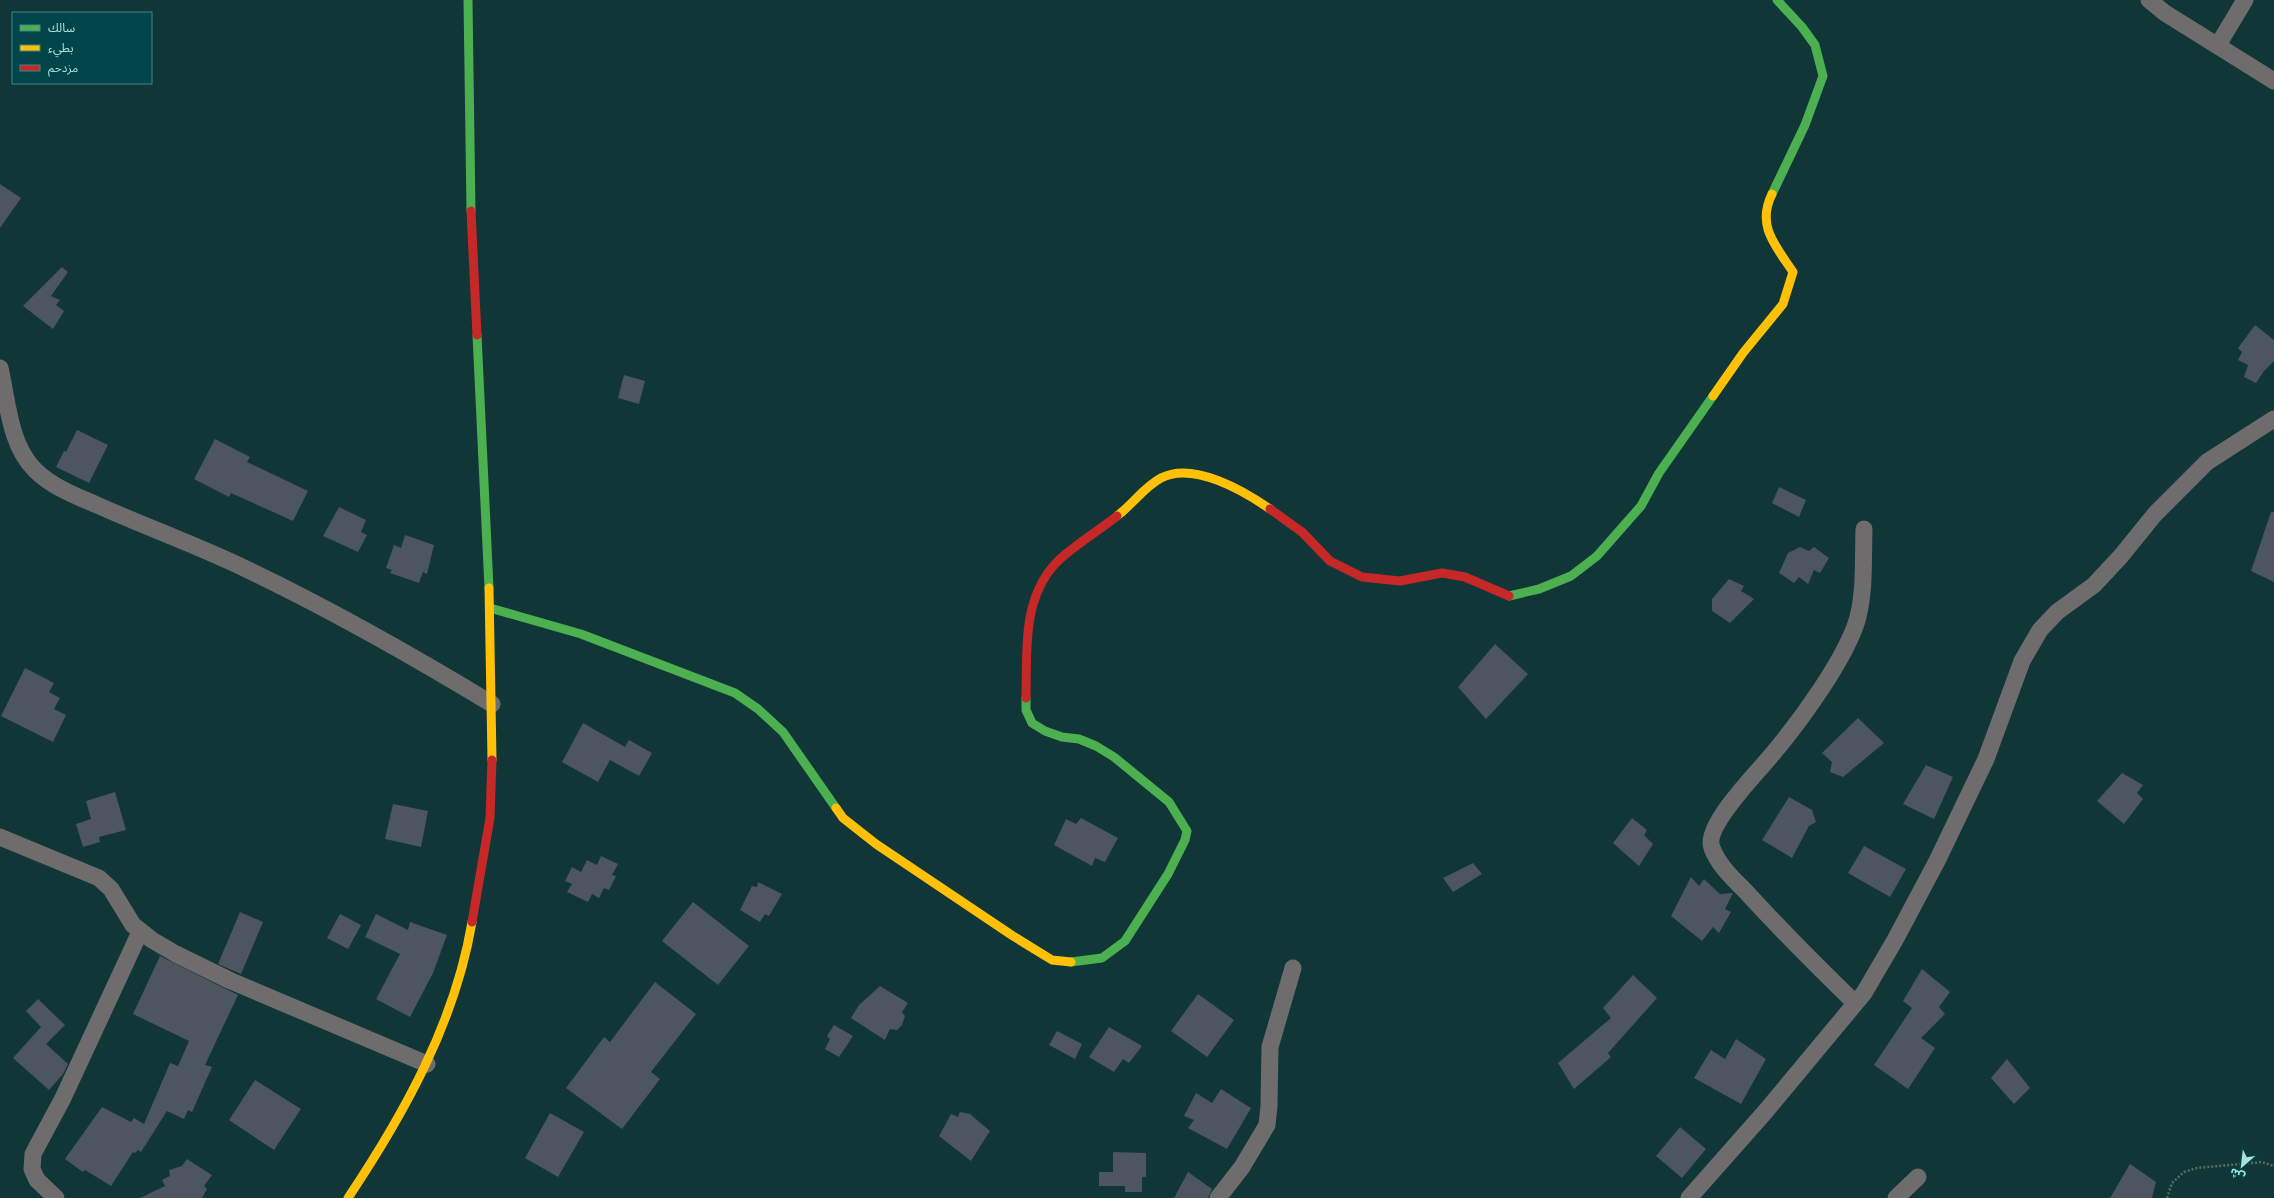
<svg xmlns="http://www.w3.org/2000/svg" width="2274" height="1198" viewBox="0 0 2274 1198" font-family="Commissioner,'Noto Sans Arabic',sans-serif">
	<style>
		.building { fill: #4c5560 }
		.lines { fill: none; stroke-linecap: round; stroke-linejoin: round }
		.path { stroke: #5d6969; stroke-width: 2.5; stroke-dasharray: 2 2; stroke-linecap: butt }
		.street { stroke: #6e6c6c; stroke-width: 17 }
		.fast { stroke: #4caf50; stroke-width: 9 }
		.slow { stroke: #ffc107; stroke-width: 9 }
		.jam { stroke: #c62828; stroke-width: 9 }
	</style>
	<rect width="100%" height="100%" fill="#103637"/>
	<g class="building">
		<path d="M0,184l21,14 -21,30z"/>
		<path d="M62,267l6,5 -17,24 9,4 -4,5 8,6 -11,18 -30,-23z"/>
		<path d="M2255,325l19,15v21l-10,10 -8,12 -12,-6 4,-12 -10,-5 4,-8 -4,-4z"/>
		<path d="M624,375l21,6 -6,23 -21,-6z"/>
		<path d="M77,430l31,15 -19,38 -33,-16 8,-16 2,1z"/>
		<path d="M215,439l35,18 -3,5 61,29 -15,30 -62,-28 -2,4 -35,-18z"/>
		<path d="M1779,487l27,13 -7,17 -27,-14z"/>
		<path d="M339,507l27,13 -5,12 6,3 -9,17 -35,-16z"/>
		<path d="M2271,512h3v70l-23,-11z"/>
		<path d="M405,535l29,10 -7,29 -4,-2 -4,11 -29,-10 2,-3 -6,-2 8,-23 7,3z"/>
		<path d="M1800,547l9,4 5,-4 15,11 -9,15 -6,-3 -6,14 -9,-7 -5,6 -15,-10 9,-20z"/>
		<path d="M1729,579l15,7 -3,5 13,8 -24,24 -18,-12v-12z"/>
		<path d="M1495,644l33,30 -42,45 -28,-32z"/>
		<path d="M25,668l29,15 -5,9 11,6 -6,11 12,6 -13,27 -52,-26z"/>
		<path d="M1858,718l26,25 -41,34 -13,-5 2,-10 -10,-9z"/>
		<path d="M583,723l42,24 4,-7 23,13 -13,23 -29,-16 -12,22 -36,-20z"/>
		<path d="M1926,765l27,12 -19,42 -31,-15z"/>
		<path d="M2122,773l21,12 -6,8 6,6 -19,25 -27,-23z"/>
		<path d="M115,792l11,38 -27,7 1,5 -17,5 -7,-23 15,-5 -5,-18z"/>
		<path d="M1789,797l23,13 4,12 -7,4 -17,32 -30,-18z"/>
		<path d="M393,804l35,7 -7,36 -36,-8z"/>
		<path d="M1081,818l37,20 -13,24 -10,-4 -3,8 -38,-21 12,-26 10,5z"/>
		<path d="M1632,818l15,12 -3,5 9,9 -14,22 -26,-23z"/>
		<path d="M1864,846l42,23 -16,28 -42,-24z"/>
		<path d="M601,856l17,8 -6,11 4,1 -7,14 -5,-2 -5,10 -7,-4 -4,8 -21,-10 5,-8 -7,-3 7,-14 9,5 6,-12 10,5z"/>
		<path d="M1473,863l9,11 -29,18 -10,-14z"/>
		<path d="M1691,877l8,9 5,-7 16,15 13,-1 -8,16 6,3 -12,21 -6,-6 -11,14 -31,-25z"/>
		<path d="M758,882l24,12 -13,22 -4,-2 -5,8 -20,-12 12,-24 5,1z"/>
		<path d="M693,902l56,44 -31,39 -56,-44z"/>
		<path d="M240,912l23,10 -22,52 -23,-10z"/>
		<path d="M340,914l21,11 -13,24 -21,-11z"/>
		<path d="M376,914l32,16 2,-8 37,13 -14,38 -23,44 -34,-18 24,-45 -35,-17z"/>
		<path d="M160,956l78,39 -33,70 7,2 -20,45 -4,-2 -4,9 -17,-8 -26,41 -3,-2 -3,3 -2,-1 -22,34 -26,-16 -2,2 -18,-13 37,-52 29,15 3,-4 10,6 26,-61 8,3 11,-25 -56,-27z"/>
		<path d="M1922,969l28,23 -11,15 6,7 -24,24 14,10 -27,41 -34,-24 38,-57 -9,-7z"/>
		<path d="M1633,975l24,23 -49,55 3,4 -37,32 -16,-26 53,-45 -8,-10z"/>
		<path d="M655,982l41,32 -45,58 9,7 -38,50 -56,-41 38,-51 6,5z"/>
		<path d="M880,986l28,17 -6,9 3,4 -3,9 -5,5 -7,-1 -5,11 -34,-22 8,-13z"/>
		<path d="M1198,994l36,26 -27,37 -36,-26z"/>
		<path d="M38,999l27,26 -19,19 22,20 -5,10 -14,16 -36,-32 28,-31 -15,-16z"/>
		<path d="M834,1025l19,11 -14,21 -14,-8 5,-10 -3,-3z"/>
		<path d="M1109,1027l33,19 -13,17 -6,-4 -9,13 -25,-15z"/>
		<path d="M1057,1031l25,13 -7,15 -26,-14z"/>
		<path d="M1736,1039l30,20 -25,45 -47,-26 17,-28 14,9z"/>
		<path d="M2007,1059l23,29 -16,16 -23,-26z"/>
		<path d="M255,1080l46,29 -27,41 -45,-30z"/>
		<path d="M1221,1089l30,19 -24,41 -39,-21 6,-8 -10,-4 12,-23 16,10z"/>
		<path d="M960,1112l10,2 20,17 -19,30 -32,-25 12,-22 7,3z"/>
		<path d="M550,1113l34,19 -26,45 -33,-19z"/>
		<path d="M1680,1127l26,22 -24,29 -26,-22z"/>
		<path d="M1113,1152l33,1v24h-4v15h-17v-6h-26v-14h14z"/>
		<path d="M187,1159l25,16 -8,11 3,3 -5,9h-62l25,-12 -3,-6 8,-4 -1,-6 13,-4z"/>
		<path d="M2130,1164l26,18 -4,16h-42z"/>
		<path d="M1188,1172l24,17 -4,9h-34z"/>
	</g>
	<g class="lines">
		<path class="path" d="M2167,1198l5,-15 12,-11 13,-4 65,-6 12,4"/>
		<g class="street">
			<path d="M2149,0l16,13 109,68"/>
			<path d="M2218,45l27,-45"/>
			<path d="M0,368c8,34 9,76 35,102 17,17 41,26 62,35 49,22 99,40 147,63 86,41 167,87 248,136"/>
			<path d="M0,837l99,41 12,11 22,36 19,15 24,14 55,27 196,83"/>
			<path d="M1855,1003c-36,-35 -72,-71 -106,-108 -13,-14 -30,-28 -37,-47 -9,-21 44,-74 58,-91 28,-33 77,-99 88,-140 7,-28 5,-60 6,-88"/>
			<path d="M56,1198l-19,-18 -5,-11 1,-15 30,-56 77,-166"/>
			<path d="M1218,1198l24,-31 25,-42 2,-19 1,-59 23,-79"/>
			<path d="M1689,1198l76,-86 99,-119 31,-53 42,-79 49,-102 36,-98 18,-31 17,-18 37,-27 27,-29 34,-42 52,-52 67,-43"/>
			<path d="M1896,1198l22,-21"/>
		</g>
		<g class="fast">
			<path d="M468,0l3,211"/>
			<path d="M1772,194l33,-69 18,-49 -8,-31 -13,-18 -25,-27"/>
			<path d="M477,335l12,253"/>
			<path d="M1509,596l30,-7 32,-13 26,-20 44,-50 18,-33 54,-77"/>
			<path d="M490,608l91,26 154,59 23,16 25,23 53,76"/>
			<path d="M1026,698v12l6,13 13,8 17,6 17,2 17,7 18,11 55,45 18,29 -2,9 -17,34 -43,67 -23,17 -31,4"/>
		</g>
		<g class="slow">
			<path d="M1713,396l30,-43 40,-49 10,-32c-17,-26 -37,-46 -21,-78"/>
			<path d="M1117,516c16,-12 27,-29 44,-38 32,-17 83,13 109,31"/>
			<path d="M489,588l3,172"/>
			<path d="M836,808l7,10 33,26 137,92 39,24 19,2"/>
			<path d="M348,1198c56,-84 107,-175 124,-276"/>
		</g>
		<g class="jam">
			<path d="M471,211l6,124"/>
			<path d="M1270,509l32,23 28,29 32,16 38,4 42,-8 23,4 44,19"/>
			<path d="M1026,698c1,-47 -4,-99 30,-135 14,-15 44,-33 61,-47"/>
			<path d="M472,922l18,-104 2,-58"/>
		</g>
	</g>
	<rect x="12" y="12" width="140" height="72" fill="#004547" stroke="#468384"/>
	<rect x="20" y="25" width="20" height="6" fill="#4caf50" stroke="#468384"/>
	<text x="48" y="32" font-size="12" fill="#aedfe0">سالك</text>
	<rect x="20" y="45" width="20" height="6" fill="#ffc107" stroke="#468384"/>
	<text x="48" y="52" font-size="12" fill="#aedfe0">بطيء</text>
	<rect x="20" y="65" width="20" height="6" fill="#c62828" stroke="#468384"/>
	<text x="48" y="72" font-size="12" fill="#aedfe0">مزدحم</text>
	<g transform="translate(2242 1166) rotate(208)" stroke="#004547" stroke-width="3" paint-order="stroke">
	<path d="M0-3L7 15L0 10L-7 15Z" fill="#aedfe0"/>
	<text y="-6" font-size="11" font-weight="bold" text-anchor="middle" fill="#aedfe0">ش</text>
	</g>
</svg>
